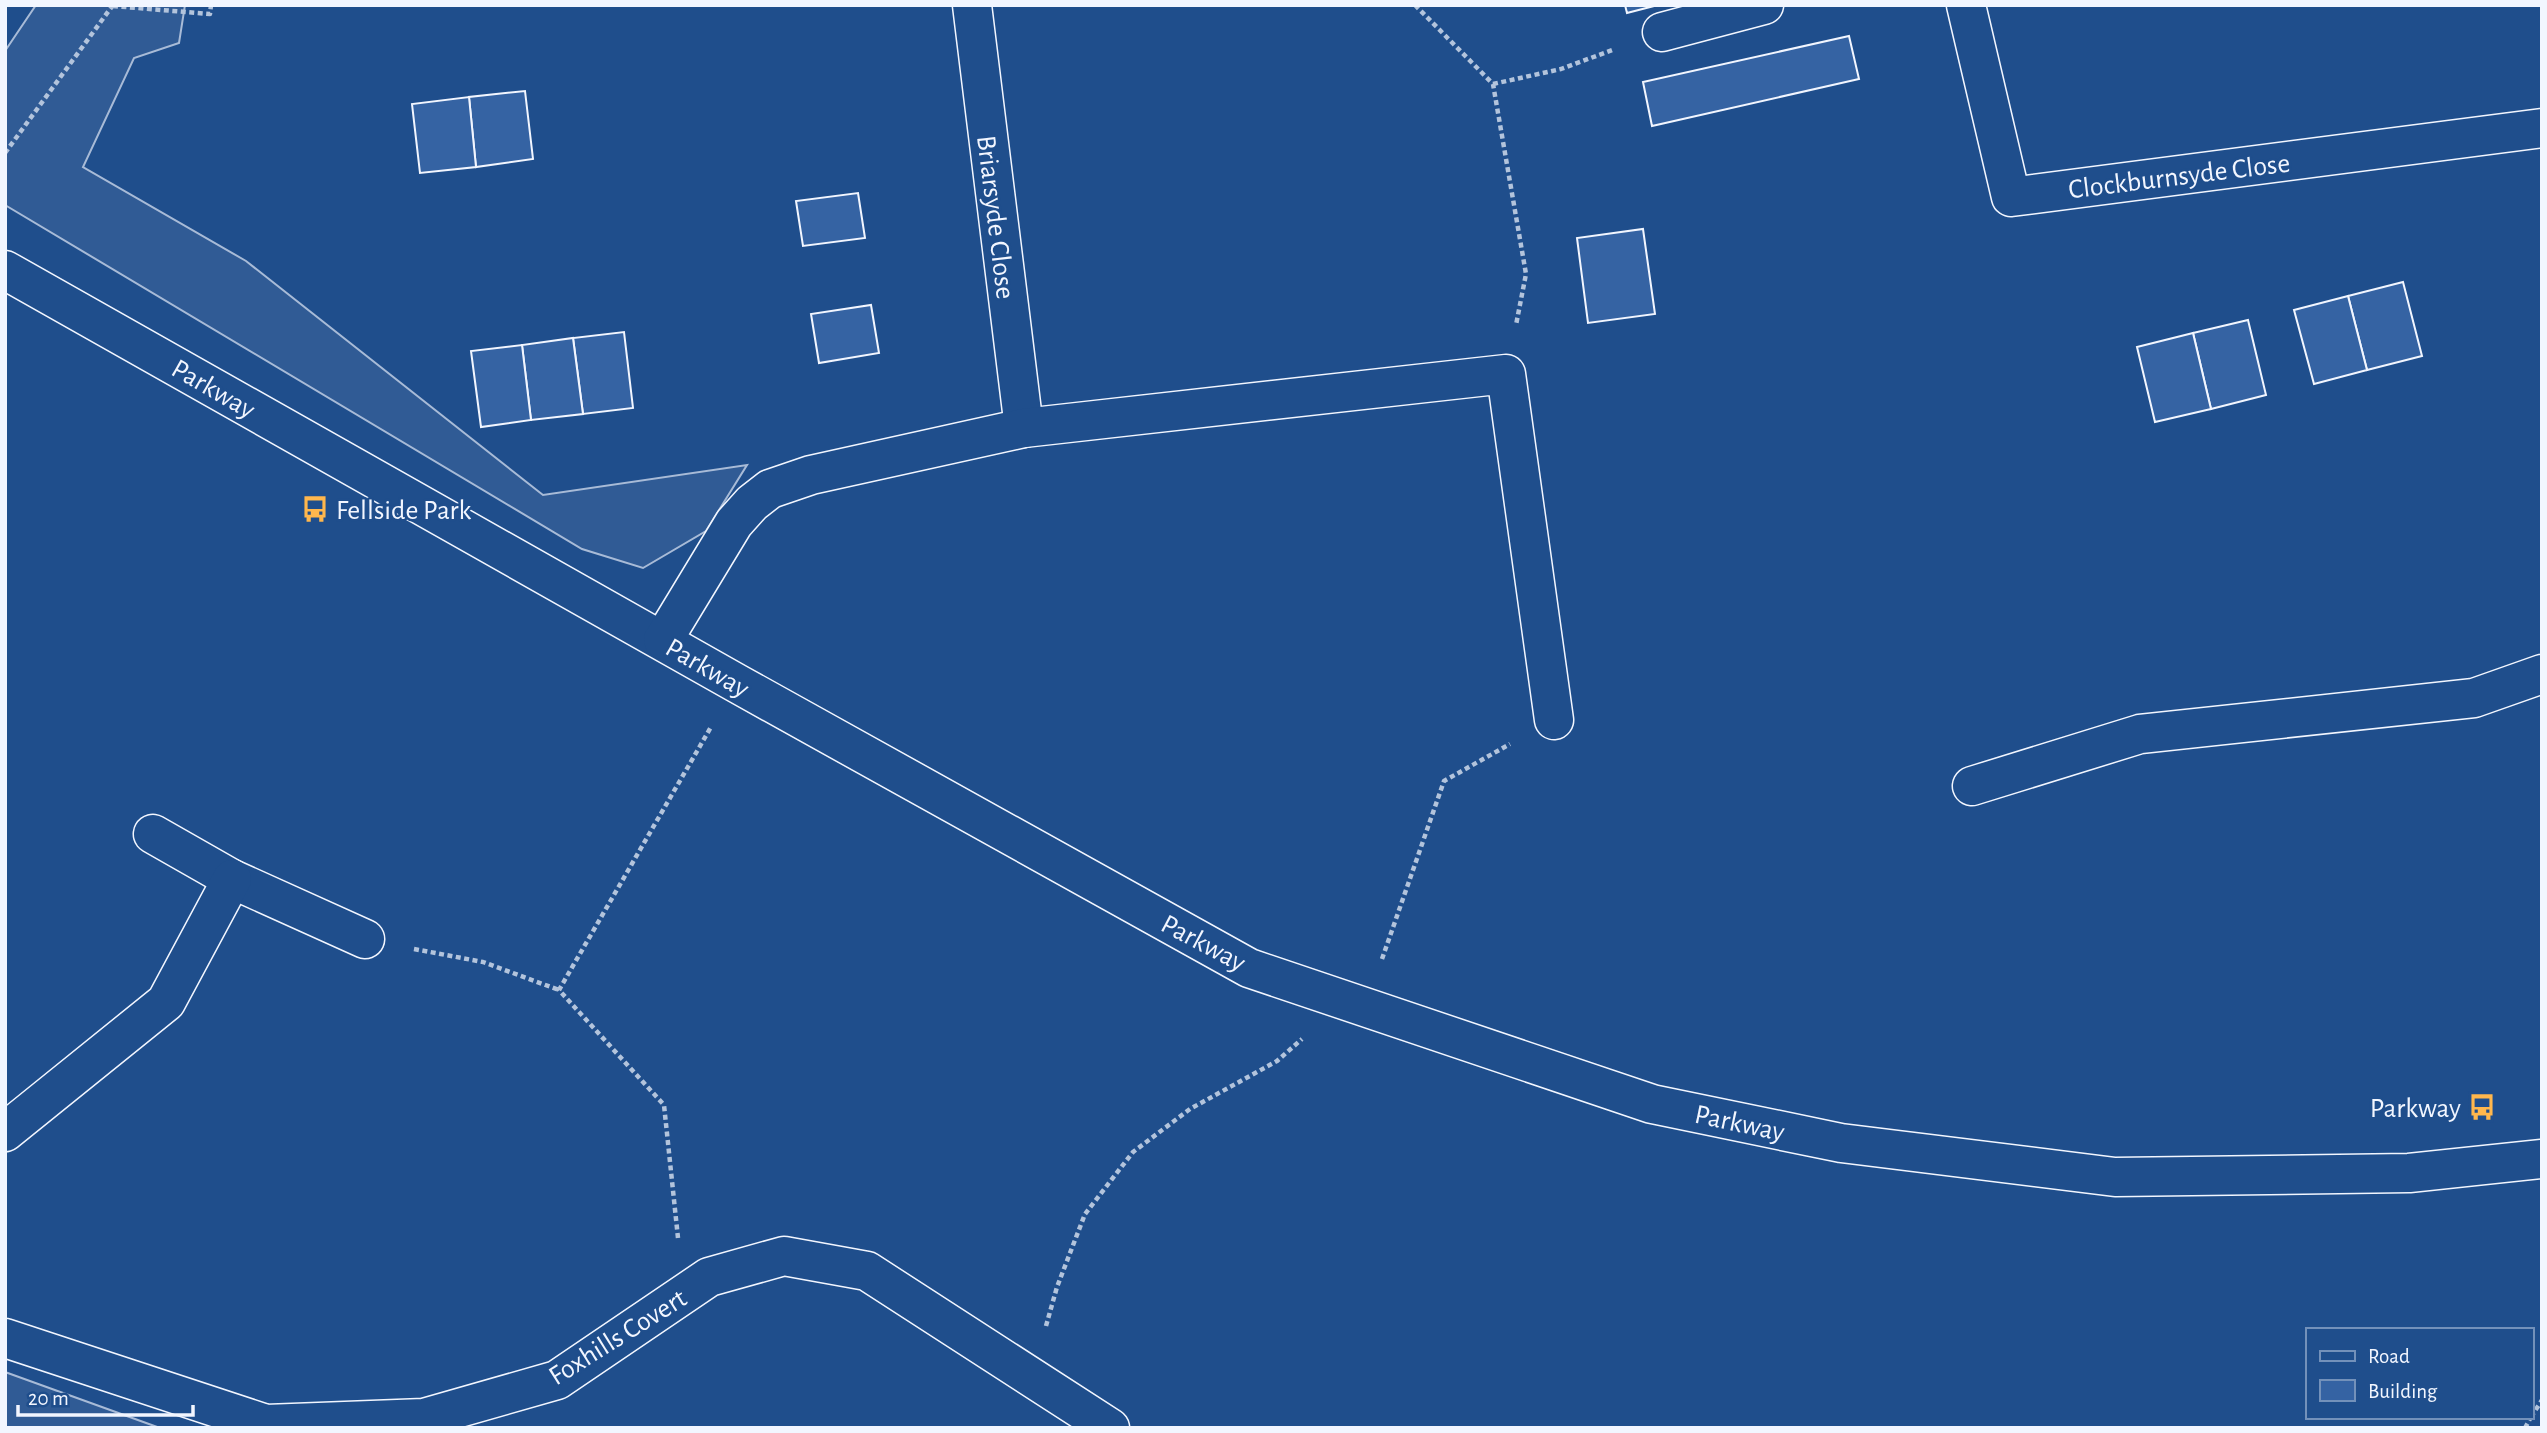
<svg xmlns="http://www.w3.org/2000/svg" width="2547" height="1433" viewBox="0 0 2547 1433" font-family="'Alegreya Sans',sans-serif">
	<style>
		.built { fill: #305b95; stroke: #a8bbd7; stroke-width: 2 }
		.building { fill: #3563a3; stroke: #f2f6ff; stroke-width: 2 }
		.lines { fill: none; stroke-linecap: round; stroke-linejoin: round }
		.street-casing { stroke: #f2f6ff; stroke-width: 41 }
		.path { stroke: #b3c4dc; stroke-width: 4.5; stroke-dasharray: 5 3.5; stroke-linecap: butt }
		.street { stroke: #1f4e8c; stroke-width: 38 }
		.labels { text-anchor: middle; stroke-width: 5; stroke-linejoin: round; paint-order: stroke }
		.street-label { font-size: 28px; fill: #f2f6ff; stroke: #1f4e8c }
		.poi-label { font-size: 28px; fill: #f2f6ff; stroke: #1f4e8c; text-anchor: start }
	</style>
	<rect width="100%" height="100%" fill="#1f4e8c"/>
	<g class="built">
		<path d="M36,5h149l-6,38 -45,15 -51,109 163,94 297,234 204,-30 -41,66 -63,37 -61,-19 -577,-344v-154z"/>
		<path d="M5,1372l155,56h-155z"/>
	</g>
	<g class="building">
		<path d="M1625,5h33l-31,8z"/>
		<path d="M1849,36l10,43 -207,47 -9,-44z"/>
		<path d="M525,91l8,68 -57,8 -7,-70z"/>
		<path d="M469,97l7,70 -56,6 -8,-69z"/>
		<path d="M858,193l7,45 -62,8 -7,-45z"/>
		<path d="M1643,229l12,85 -67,9 -11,-85z"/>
		<path d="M2403,282l19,74 -55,14 -19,-74z"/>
		<path d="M2348,296l19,74 -53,14 -20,-74z"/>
		<path d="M871,305l8,48 -60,10 -8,-49z"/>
		<path d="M2248,320l18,75 -55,14 -18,-76z"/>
		<path d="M624,332l9,76 -50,6 -10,-76z"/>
		<path d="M2193,333l18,76 -56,13 -18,-75z"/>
		<path d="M573,338l10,76 -52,6 -9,-75z"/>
		<path d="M522,345l9,75 -50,7 -10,-76z"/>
	</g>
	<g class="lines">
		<defs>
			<g id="street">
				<path d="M972,5l52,423"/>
				<path d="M1966,5l45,192 531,-69"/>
				<path d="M1662,32l102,-27"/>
				<path d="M5,270l733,414 511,284 403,136 189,39 274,34 294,-4 133,-14"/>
				<path d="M663,640l71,-117 18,-20 18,-14 41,-14 213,-47 482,-54 48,346"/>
				<path d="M1972,786l168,-52 334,-36 68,-24"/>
				<path d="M153,834l79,45 133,60"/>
				<path d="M5,1132l161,-130 66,-123"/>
				<path d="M5,1338l261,86 158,-6 133,-38 152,-103 75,-21 83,15 243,157"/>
			</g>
		</defs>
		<use href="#street" class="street-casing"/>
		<g class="path">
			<path d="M1415,5l78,79 33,190 -10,51"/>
			<path d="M113,6l97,8 1,-9"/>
			<path d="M1493,84l68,-15 54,-20"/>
			<path d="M5,153l108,-148"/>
			<path d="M414,949l69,13 76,28"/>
			<path d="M1382,959l62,-178 66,-37"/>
			<path d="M678,1238l-14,-133 -105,-115 152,-263"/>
			<path d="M1046,1326l11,-39 28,-73 48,-62 57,-43 87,-48 25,-22"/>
			<path d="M2531,1417l11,-17"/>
			<path d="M2525,1428l6,-11"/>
		</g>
		<use href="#street" class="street"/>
	</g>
	<defs>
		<symbol id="bus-bare" viewBox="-9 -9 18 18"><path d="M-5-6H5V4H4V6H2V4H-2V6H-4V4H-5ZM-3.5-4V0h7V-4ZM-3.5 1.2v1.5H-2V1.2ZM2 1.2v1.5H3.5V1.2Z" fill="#ffb74d" stroke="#1f4e8c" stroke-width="2.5" paint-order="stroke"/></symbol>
	</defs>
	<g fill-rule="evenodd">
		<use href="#bus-bare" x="296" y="490" width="38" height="38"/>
		<use href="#bus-bare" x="2463" y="1088" width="38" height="38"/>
	</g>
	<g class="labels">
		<g class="street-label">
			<text transform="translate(2179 175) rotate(-7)" y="10">Clockburnsyde Close</text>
			<text transform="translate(997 217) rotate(83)" y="10">Briarsyde Close</text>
			<text transform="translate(214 388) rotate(30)" y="10">Parkway</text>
			<text transform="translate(708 667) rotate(30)" y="10">Parkway</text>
			<text transform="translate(1204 942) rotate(28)" y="10">Parkway</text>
			<text transform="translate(1740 1122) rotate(12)" y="10">Parkway</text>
			<text transform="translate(617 1336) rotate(-32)" y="10">Foxhills Covert</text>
		</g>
		<g class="poi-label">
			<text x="336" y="519">Fellside Park</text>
			<text x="2461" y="1117" text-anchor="end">Parkway</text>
		</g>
	</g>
	<rect width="2547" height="1433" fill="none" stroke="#f2f6ff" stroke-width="14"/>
	<rect x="2306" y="1328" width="228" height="91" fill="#1f4e8c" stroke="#7391ba" stroke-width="2"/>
	<rect x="2320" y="1351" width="35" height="10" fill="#1f4e8c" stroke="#7391ba" stroke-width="2"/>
	<text x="2368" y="1363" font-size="21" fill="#f2f6ff">Road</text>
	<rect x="2320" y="1380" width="35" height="21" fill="#3563a3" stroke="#7391ba" stroke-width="2"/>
	<text x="2368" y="1398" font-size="21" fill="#f2f6ff">Building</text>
	<path d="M18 1405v10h175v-10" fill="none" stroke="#f2f6ff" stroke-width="3.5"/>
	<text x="28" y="1405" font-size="21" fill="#f2f6ff" stroke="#1f4e8c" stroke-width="5" paint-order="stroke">20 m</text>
</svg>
